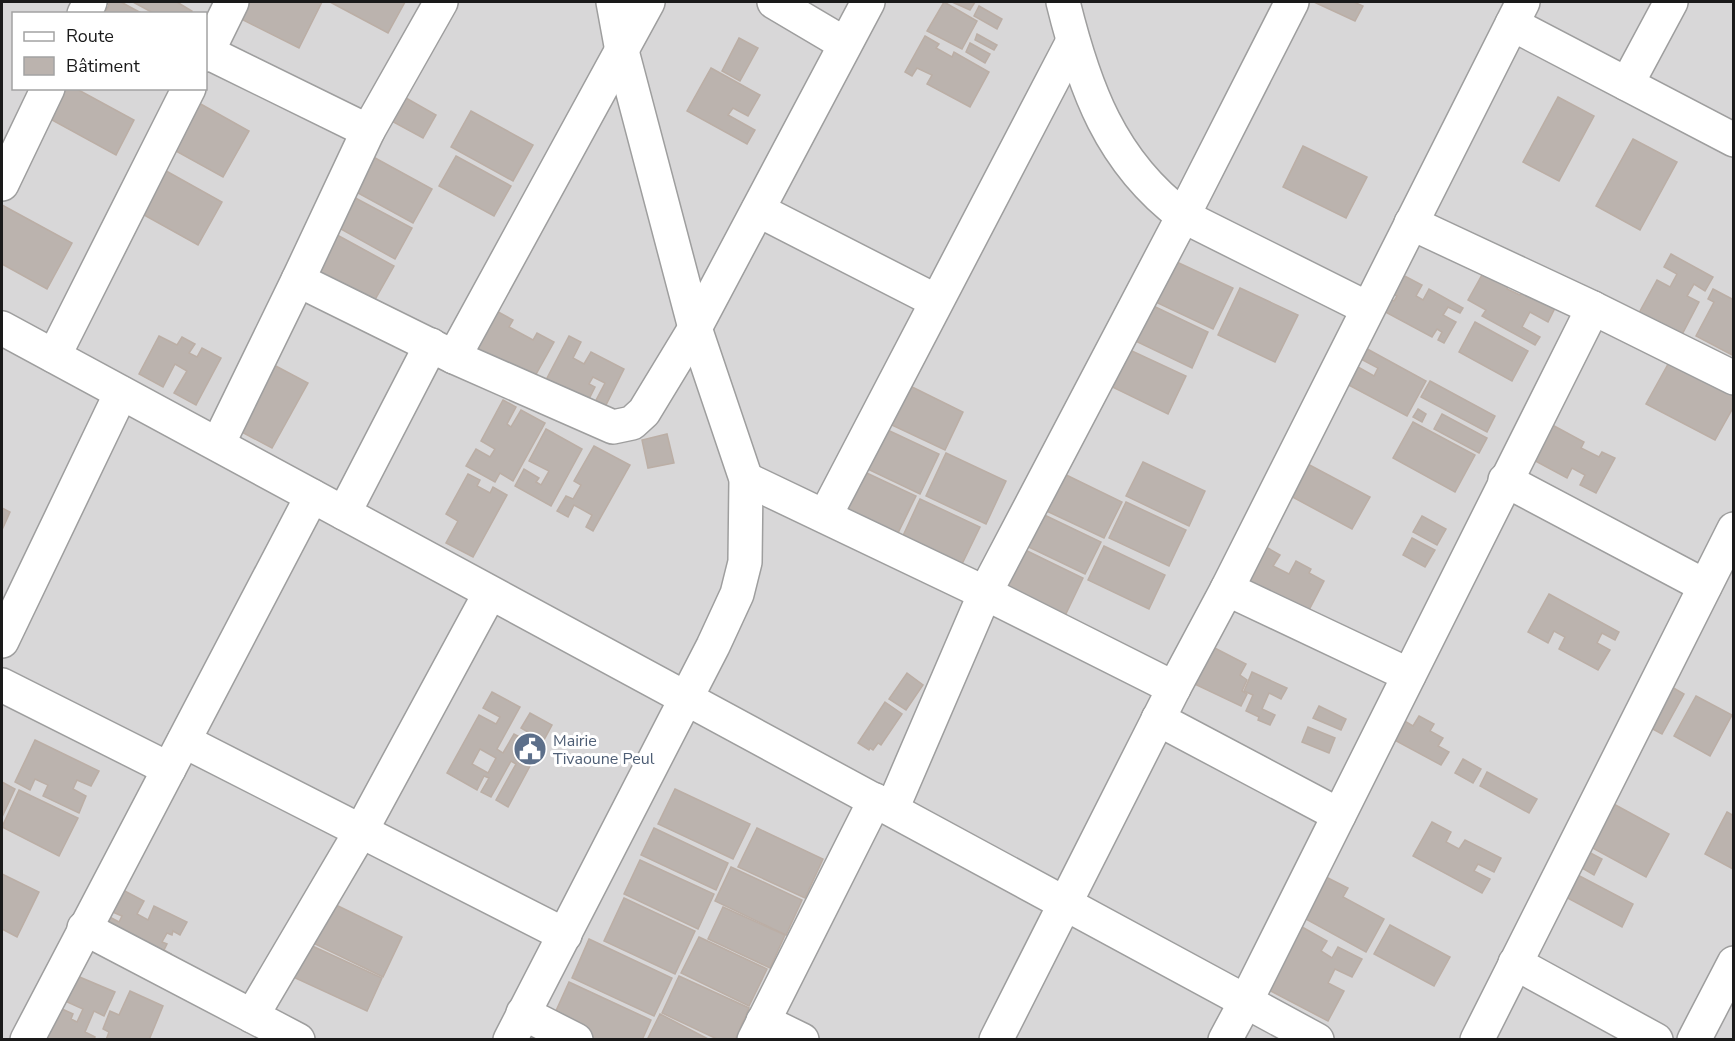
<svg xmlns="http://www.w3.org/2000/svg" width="1735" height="1041" viewBox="0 0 1735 1041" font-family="'Nunito Sans',sans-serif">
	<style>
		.residential { fill: #d8d7d8; fill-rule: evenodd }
		.building { fill: #bbb3ae; stroke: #bbaea5; stroke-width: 1.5; fill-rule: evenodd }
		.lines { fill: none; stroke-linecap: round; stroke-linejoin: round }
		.minor-casing { stroke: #9e9e9e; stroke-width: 36 }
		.tertiary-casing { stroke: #9e9e9e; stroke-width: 36 }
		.minor { stroke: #fff; stroke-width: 33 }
		.tertiary { stroke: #fff; stroke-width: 33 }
		.labels { text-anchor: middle; stroke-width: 6; stroke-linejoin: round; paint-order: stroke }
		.service-label { font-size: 16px; fill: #4e5e75; stroke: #fff; text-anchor: start }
	</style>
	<rect width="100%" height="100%" fill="#ebe7e1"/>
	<path class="residential" d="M2,2h1731v1037l-1731,1zM14,14h192v74h-192z"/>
	<g class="building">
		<path d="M103,2h18l22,12h-39l5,-9z"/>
		<path d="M133,2h44l15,9 -1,3h-36z"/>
		<path d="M245,2h77l-23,46 -62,-31z"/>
		<path d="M330,2h75l-17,31z"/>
		<path d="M944,2l33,19 -15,28 -35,-18z"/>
		<path d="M952,2h23l-5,8z"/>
		<path d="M1314,2h40l9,4 -8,15z"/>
		<path d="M979,6l23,13 -5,10 -23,-13z"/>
		<path d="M977,34l20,11 -3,5 -19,-10z"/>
		<path d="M925,36l14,8 -3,4 16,9 2,-5 35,20 -19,35 -43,-23 5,-9 -15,-7 -5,8 -7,-4z"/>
		<path d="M739,38l19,10 -18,33 -18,-10z"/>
		<path d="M970,43l20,11 -5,9 -19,-11z"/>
		<path d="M711,68l49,27 -12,21 -15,-8 -5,7 27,15 -8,14 -60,-33z"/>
		<path d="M55,88h20l59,32 -18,35 -75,-41z"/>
		<path d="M399,94l37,21 -13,23 -37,-20z"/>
		<path d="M1558,97l36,19 -35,65 -36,-19z"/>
		<path d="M190,98l59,33 -26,46 -58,-32z"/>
		<path d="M471,111l62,34 -20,36 -62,-34z"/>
		<path d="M1633,139l44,23 -37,68 -44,-24z"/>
		<path d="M1303,146l64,31 -21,41 -63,-31z"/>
		<path d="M366,153l66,36 -19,34 -66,-36z"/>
		<path d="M456,156l55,30 -17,30 -55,-30z"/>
		<path d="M159,167l63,35 -24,43 -63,-35z"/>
		<path d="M346,193l66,35 -17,31 -65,-36z"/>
		<path d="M2,205l70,38 -25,46 -45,-25z"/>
		<path d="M328,230l66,36 -22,39 -65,-36z"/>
		<path d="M1671,254l42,23 -8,14 -11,-7 -7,12 12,6 -23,44 -43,-22 24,-44 13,7 7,-13 -13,-7z"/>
		<path d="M1166,257l67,31 -20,41 -66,-31z"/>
		<path d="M1487,266l25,14 -5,9 13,6 5,-9 32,18 -9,18 -18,-10 -8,15 18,10 -5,8 -53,-29 4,-6 -18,-10z"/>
		<path d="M1395,271l27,14 -6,11 7,4 6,-11 34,19 -3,5 -12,-6 -5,8 13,7 -12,21 -6,-3 4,-8 -5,-3 -5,8 -56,-30 6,-12 12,6 3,-5 -12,-6z"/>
		<path d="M1240,288l58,27 -23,47 -57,-27z"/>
		<path d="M1713,289l21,11v56l-38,-20 18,-34 -6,-3z"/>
		<path d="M1143,301l65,31 -16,36 -65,-31z"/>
		<path d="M491,308l22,12 -4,7 24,13 4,-7 17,9 -24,43 -63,-33z"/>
		<path d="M1475,322l53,29 -16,30 -53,-29z"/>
		<path d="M159,336l18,9 5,-8 13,7 -6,9 8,4 5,-9 19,10 -25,47 -22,-12 13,-22 -12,-7 -12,23 -24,-13z"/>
		<path d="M569,336l12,6 -8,16 11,6 7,-12 33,17 -21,42 -10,-5 12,-23 -12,-6 -4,7 6,3 -8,16 -42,-21z"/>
		<path d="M1119,345l67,31 -18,38 -66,-32z"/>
		<path d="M1360,345l66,36 -19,35 -66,-35 10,-18 23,13 4,-8 -23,-12z"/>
		<path d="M1672,357l62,33v16l-19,34 -69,-36z"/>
		<path d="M272,364l36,19 -36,65 -36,-19z"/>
		<path d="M900,381l63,31 -18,38 -64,-30z"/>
		<path d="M1430,381l65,35 -8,16 -66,-35z"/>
		<path d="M503,400l13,7 -9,17 4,3 10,-17 24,13 -32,58 -13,-8 -5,9 -29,-16 10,-17 14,8 5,-8 -14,-8z"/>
		<path d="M1418,409l8,5 -4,8 -9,-5z"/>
		<path d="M1442,414l45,24 -8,15 -45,-24z"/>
		<path d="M1545,421l39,21 -3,6 18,9 3,-5 13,6 -19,35 -16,-8 5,-10 -13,-7 -5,10 -41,-22z"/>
		<path d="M1413,422l62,33 -20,37 -62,-34z"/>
		<path d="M877,425l62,29 -19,40 -61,-29z"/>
		<path d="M546,429l36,20 -31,57 -36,-20 9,-17 15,9 -3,4 5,3 8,-14 -20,-10z"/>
		<path d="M667,434l7,29 -26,5 -6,-28z"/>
		<path d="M594,446l36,19 -37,66 -7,-4 6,-12 -18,-10 -6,12 -11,-6 9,-15 7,3 8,-14 -7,-4z"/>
		<path d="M946,453l60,28 -20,43 -60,-28z"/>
		<path d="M1302,461l68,36 -18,32 -67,-36z"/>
		<path d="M1143,462l62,29 -16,35 -63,-30z"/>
		<path d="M854,467l62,29 -18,37 -62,-29z"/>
		<path d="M1056,470l66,32 -18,36 -66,-31z"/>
		<path d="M468,474l12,6 -3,6 13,7 3,-6 14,8 -34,62 -27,-14 12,-22 -12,-7z"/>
		<path d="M920,499l60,28 -19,39 -59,-28z"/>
		<path d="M1126,502l60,28 -17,36 -60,-28z"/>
		<path d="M2,508l8,4 -8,18z"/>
		<path d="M1034,510l67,32 -16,32 -67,-32z"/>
		<path d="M1422,516l24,13 -9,16 -24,-13z"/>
		<path d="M1412,538l23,12 -10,17 -22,-12z"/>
		<path d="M1257,542l23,13 -7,11 16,8 7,-13 15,8 -2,4 15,8 -16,31 -69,-36z"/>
		<path d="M1017,546l66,32 -21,44 -66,-32z"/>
		<path d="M1104,546l61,29 -16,34 -61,-29z"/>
		<path d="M1549,594l70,38 -4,8 -13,-7 -5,10 13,7 -12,20 -39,-21 6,-12 -11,-6 -6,12 -20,-11z"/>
		<path d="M1205,643l41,21 -6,11 7,5 -5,11 5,3 -6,12 -55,-26z"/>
		<path d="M1252,672l35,16 -6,11 -12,-6 -7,16 13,6 -5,10 -12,-5 1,-3 -13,-6 7,-16 -9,-4z"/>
		<path d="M907,673l16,12 -17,25 -17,-11z"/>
		<path d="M1665,683l19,11 -22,40 -19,-10z"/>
		<path d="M492,692l28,15 -23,42 6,4 11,-19 15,8 4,-7 -12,-7 9,-15 22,12 -44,82 -12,-7 20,-36 -5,-3 -20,36 -10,-5 8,-14 -5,-2 -7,14 -30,-17 32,-58 17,9 4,-7 -17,-9zM480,749l16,9 -8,15 -16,-9z"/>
		<path d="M1696,696l36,19 -22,41 -36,-20z"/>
		<path d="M885,702l17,12 -21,31 -3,-2 -5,7 -3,-2 -1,2 -11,-7z"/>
		<path d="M1319,706l27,13 -5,11 -28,-12z"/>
		<path d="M1419,716l15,8 -4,7 13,7 -5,8 11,6 -8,13 -54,-29 11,-19 15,9z"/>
		<path d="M1308,727l27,11 -6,15 -27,-11z"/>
		<path d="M35,740l64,31 -8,15 -14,-6 -4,9 13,7 -7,17 -36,-17 5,-11 -13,-6 -5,11 -15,-8z"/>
		<path d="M1463,759l18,10 -8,14 -18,-10z"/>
		<path d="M1487,772l50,27 -8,14 -49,-27z"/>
		<path d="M2,782l13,7 -13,28z"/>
		<path d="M675,789l75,35 -17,35 -75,-35z"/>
		<path d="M19,790l59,28 -19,38 -57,-29z"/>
		<path d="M1610,802l59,32 -23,43 -59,-32z"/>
		<path d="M1727,812l7,4 -1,53 -28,-15z"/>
		<path d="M1432,822l19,10 -5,10 13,7 6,-9 36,18 -7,14 -16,-8 -4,7 16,8 -8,14 -69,-37z"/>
		<path d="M654,828l74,35 -12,27 -75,-35z"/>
		<path d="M757,828l66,31 -18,39 -67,-31z"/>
		<path d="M1583,849l19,10 -8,16 -19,-11z"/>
		<path d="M640,860l74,34 -16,35 -74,-35z"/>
		<path d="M731,867l71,33 -16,35 -71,-34z"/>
		<path d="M1572,872l61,32 -11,23 -62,-33z"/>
		<path d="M2,874l37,18 -22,45 -15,-8z"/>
		<path d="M1326,877l22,11 -5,9 41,22 -18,33 -62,-34z"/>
		<path d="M119,888l25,13 -7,13 11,6 6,-14 33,16 -7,13 -7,-4 -1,4 -5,-2 -5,9 5,2 -3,6 7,4 -4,7 -68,-34 7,-12 13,7 3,-6 -14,-6z"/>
		<path d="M624,898l71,33 -20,43 -71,-33z"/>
		<path d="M334,904l68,33 -19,40 -68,-33z"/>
		<path d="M723,907l62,28 -15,33 -62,-29z"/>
		<path d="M1295,923l32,18 -6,10 11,7 6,-11 24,12 -10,18 -17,-8 -7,14 16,8 -16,30 -67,-35z"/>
		<path d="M1390,925l60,32 -16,29 -60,-32z"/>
		<path d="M699,937l68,32 -18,37 -68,-33z"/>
		<path d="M589,939l83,39 -18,38 -82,-38z"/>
		<path d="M308,944l74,34 -15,33 -74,-34z"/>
		<path d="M63,970l52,22 -11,24 -10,-5 -9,21 10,5 -1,3h-53l8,-37 24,11 -2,5 6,3 6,-13 -31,-14z"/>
		<path d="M679,976l70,32 -14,32h-16l-57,-27z"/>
		<path d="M569,982l82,38 -9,20h-58l-34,-16z"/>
		<path d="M130,991l33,15 -14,34h-43l3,-8 -6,-3 7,-18 9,4z"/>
		<path d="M660,1014l50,26h-63z"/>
	</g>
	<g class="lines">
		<defs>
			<g id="minor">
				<path d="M774,2l71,42"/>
				<path d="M1063,2c21,85 47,159 120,214l184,92"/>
				<path d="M1512,24l222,116"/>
				<path d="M207,52l161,79"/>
				<path d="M206,55l26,-53"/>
				<path d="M1627,84l44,-82"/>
				<path d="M758,210l178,91"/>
				<path d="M1411,223l182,85 141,70"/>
				<path d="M298,280l156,77 159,70 19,-4 12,-11 51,-84 173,-326"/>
				<path d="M54,356l135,-268"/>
				<path d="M454,357l194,-355"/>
				<path d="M218,444l80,-164 70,-149 73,-129"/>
				<path d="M746,479l239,114 189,95"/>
				<path d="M1505,480l200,106"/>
				<path d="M344,513l87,-168"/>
				<path d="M825,516l248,-475"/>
				<path d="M1227,589l182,86"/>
				<path d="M2,641l119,-248"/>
				<path d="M2,685l167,84"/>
				<path d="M1158,719l181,96"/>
				<path d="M184,741l381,194"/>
				<path d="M892,809l93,-216 198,-377 109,-214"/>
				<path d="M84,928l214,112"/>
				<path d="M1515,963l141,77"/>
				<path d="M523,1013l53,27"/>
				<path d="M252,1016l109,-185 129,-238"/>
				<path d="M763,1021l39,19"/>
				<path d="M510,1040l203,-394 24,-52 8,-32 1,-83 -51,-151 -73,-277 -9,-49"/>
				<path d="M754,1040l121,-240"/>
				<path d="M1225,1040l21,-39 347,-693"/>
				<path d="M1477,1040l257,-511"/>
				<path d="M1694,1040l40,-77"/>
			</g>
			<g id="tertiary">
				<path d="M84,14l6,-12"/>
				<path d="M2,184l46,-96"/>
				<path d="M2,328l1315,712"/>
				<path d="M27,1040l285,-544"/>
				<path d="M996,1040l178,-352 53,-99 296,-587"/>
			</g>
		</defs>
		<use href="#minor" class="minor-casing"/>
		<use href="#tertiary" class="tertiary-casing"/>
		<use href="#minor" class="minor"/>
		<use href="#tertiary" class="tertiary"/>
	</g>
	<defs>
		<symbol id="civic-disc" viewBox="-11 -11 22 22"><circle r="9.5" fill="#5c6f8a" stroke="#fff"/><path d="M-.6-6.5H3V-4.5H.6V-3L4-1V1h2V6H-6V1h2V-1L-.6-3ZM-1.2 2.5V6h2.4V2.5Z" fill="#fff"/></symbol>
	</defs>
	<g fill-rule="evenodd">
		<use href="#civic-disc" x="511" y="730" width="38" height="38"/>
	</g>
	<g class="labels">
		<g class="service-label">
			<text x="553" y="746">Mairie<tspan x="553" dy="18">Tivaoune Peul</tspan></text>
		</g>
	</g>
	<rect width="1735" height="1041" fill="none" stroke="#1a1a1a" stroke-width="6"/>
	<rect x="12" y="12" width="195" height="78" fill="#ffffff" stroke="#a3a3a3" stroke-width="1.5"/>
	<rect x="24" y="32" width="30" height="9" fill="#ffffff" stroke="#a3a3a3" stroke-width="1.5"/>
	<text x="66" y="42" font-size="18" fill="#1a1a1a">Route</text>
	<rect x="24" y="57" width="30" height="18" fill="#bbb3ae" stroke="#a3a3a3" stroke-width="1.5"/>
	<text x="66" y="72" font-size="18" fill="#1a1a1a">Bâtiment</text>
</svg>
